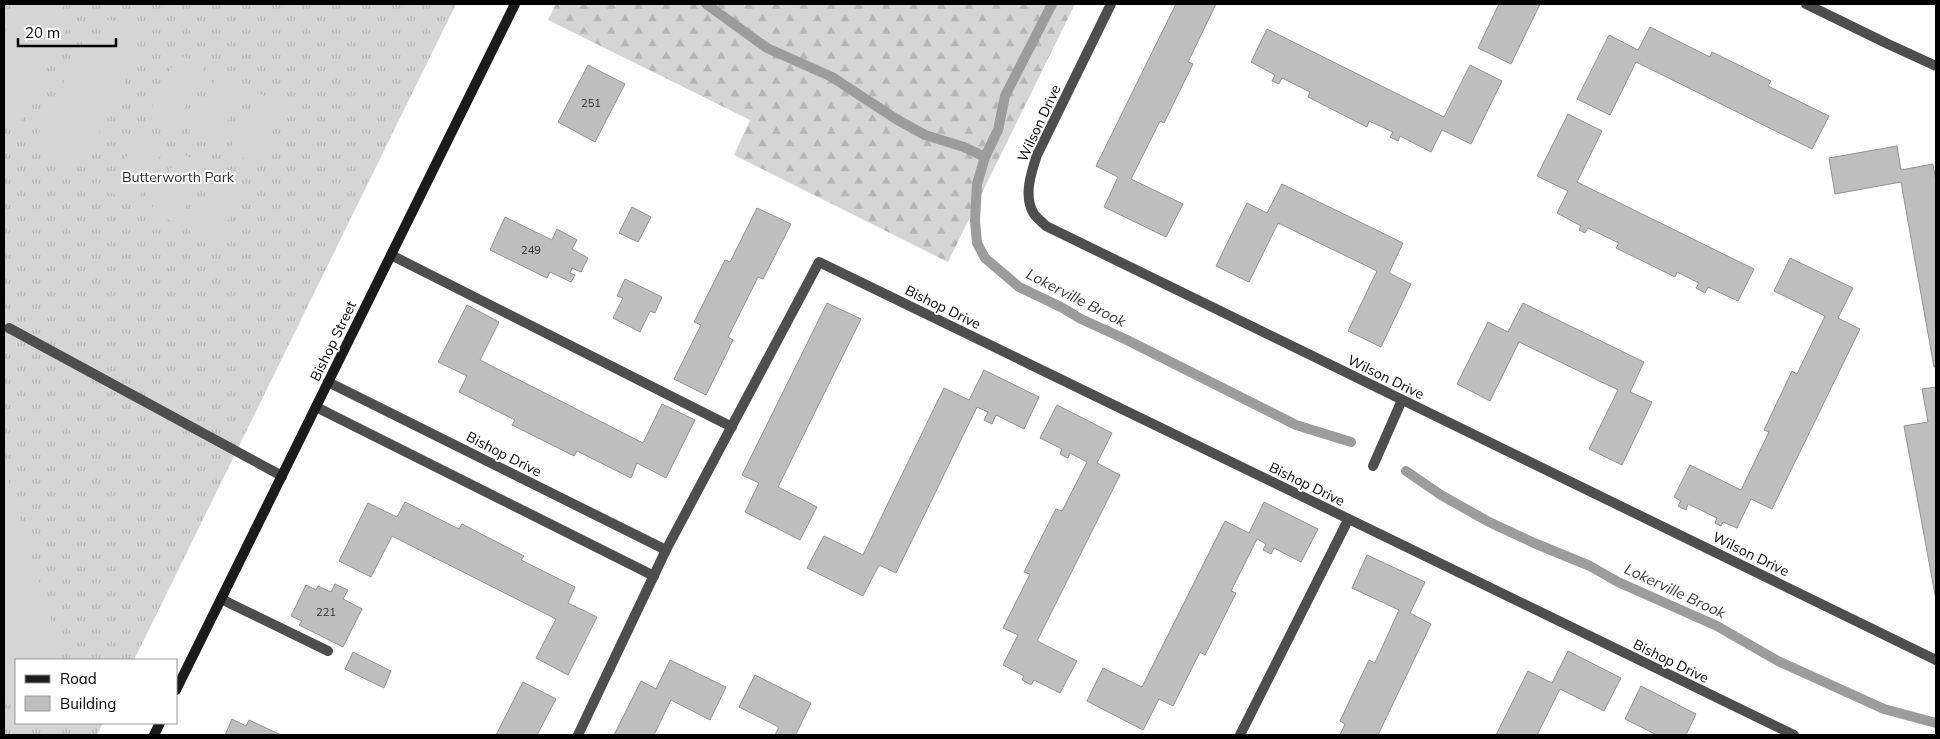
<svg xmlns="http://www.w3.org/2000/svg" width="1940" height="739" viewBox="0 0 1940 739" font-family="Mulish,sans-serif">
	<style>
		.grass { fill: url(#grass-tufts) }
		.forest { fill: url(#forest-firs) }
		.pitch { fill: #d5d5d5 }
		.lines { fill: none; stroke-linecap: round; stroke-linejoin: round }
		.stream { stroke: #9c9c9c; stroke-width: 10 }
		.building { fill: #bebebe; stroke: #929292 }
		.lane { stroke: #4e4e4e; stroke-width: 10 }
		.street { stroke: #4e4e4e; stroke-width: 10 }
		.secondary { stroke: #1b1b1b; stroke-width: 10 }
		.labels { text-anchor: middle; stroke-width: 4; stroke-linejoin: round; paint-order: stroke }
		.number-label { font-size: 11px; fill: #303030 }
		.street-label { font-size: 14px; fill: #000; stroke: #fff }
		.park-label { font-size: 14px; fill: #2c2c2c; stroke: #fff }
		.water-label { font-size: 15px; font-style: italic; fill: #3d3d3d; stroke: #fff }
	</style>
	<defs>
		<pattern id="grass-tufts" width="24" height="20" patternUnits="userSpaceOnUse" patternTransform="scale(1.25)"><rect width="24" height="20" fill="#d5d5d5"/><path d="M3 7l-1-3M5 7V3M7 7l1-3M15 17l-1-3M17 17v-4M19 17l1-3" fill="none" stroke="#b5b5b5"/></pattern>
		<pattern id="forest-firs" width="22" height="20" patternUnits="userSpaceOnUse" patternTransform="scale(1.25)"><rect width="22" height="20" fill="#d5d5d5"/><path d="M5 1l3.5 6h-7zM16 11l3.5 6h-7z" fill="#b5b5b5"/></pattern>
	</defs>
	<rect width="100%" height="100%" fill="#fff"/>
	<path class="grass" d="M4,4h452l-322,656h-118v63h87l-6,12h-93z"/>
	<path class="forest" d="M556,4h519l-127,258 -214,-107 16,-35 -202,-100z"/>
	<g class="pitch">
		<path d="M19,4h45l-5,12 11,6 -51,103 -12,-5 -3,7v-92z"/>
		<path d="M109,19l26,13 -8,18 11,5 -52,104 -11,-5 -9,17 -26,-13 8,-17 -10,-6 51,-104 11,6z"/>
		<path d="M178,54l26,13 -28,59 -27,-13z"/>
		<path d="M218,74l26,13 -28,59 -27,-13z"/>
		<path d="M258,93l27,12 -29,59 -27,-13z"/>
		<path d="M138,133l27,13 -29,59 -27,-13z"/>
		<path d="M179,152l27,13 -29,59 -26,-13z"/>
		<path d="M219,172l26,13 -28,59 -27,-13z"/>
		<path d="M4,467l57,185 -13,8h-32v20l-12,8z"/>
	</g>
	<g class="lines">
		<g class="stream">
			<path d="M706,4l61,44 65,29 64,42 29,16 39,12 21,10"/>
			<path d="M1052,4l-47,92 -7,34 -13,27 -8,27 -2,37 2,22 8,15 34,29 42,20 20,12 44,20 171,86 55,17"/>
			<path d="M1406,471l35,24 48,27 45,21 56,23 28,16 99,44 61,35 106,48 52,14"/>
		</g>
	</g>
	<g class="building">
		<path d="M1176,4h40l-28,58 5,2 -29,59 -4,-2 -29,58 52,25 -17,33 -62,-30 14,-30 -22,-11z"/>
		<path d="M1499,4h41l-29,60 -33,-16z"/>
		<path d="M1650,27l60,30 2,-5 59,29 -3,5 61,30 -17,33 -176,-87 -26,53 -33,-16 32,-64 29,15z"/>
		<path d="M1267,29l177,88 26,-52 32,16 -31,63 -29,-14 -11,22 -31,-16 -2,5 -8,-4 3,-5 -24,-11 -2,6 -59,-30 2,-5 -28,-14 -3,6 -7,-3 3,-6 -24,-13z"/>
		<path d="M588,65l37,19 -30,58 -37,-20z"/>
		<path d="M1568,114l34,17 -25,51 177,87 -16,32 -30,-14 -3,6 -9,-5 3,-5 -22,-11 -2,5 -59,-29 3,-5 -31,-15 -3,5 -6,-3 2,-4 -24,-13 11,-22 -31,-15z"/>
		<path d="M1897,146l4,24 32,-6 3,18v185h-2l-33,-185 -66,12 -6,-36z"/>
		<path d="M1282,184l121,59 -14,30 22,11 -30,63 -33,-16 29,-60 -99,-48 -29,59 -33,-16 31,-63 20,10z"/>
		<path d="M632,207l19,10 -13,25 -19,-9z"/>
		<path d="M757,208l34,16 -28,55 -5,-2 -30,60 5,3 -27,55 -32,-16 27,-54 -7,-3 31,-62 5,2z"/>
		<path d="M505,217l47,23 5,-11 20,11 -5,9 16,9 -7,14 -9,-4 -2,5 5,2 -4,7 -21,-10 -3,6 -57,-28z"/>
		<path d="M1790,258l63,30 -15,30 22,11 -88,180 -21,-10 -14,29 -14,-6 -2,4 -6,-3 2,-5 -29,-14 -2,6 -8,-4 3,-5 -7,-4 16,-32 51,25 28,-58 -5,-2 28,-59 5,3 28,-58 -51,-25z"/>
		<path d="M625,279l37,18 -7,16 -5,-2 -10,21 -27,-14 10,-20 -6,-2z"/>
		<path d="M827,303l34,16 -83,168 39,20 -17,33 -55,-28 14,-29 -17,-8z"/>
		<path d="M1523,303l121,59 -14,30 22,10 -30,63 -33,-16 29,-59 -99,-48 -29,59 -33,-17 31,-62 20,10z"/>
		<path d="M467,305l32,17 -19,38 163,83 19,-39 33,16 -29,58 -29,-15 -6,15 -54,-27 -3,5 -62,-31 3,-5 -56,-28 8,-16 -29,-14z"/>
		<path d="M984,370l55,27 -15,32 -28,-14 -4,9 -8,-4 4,-8 -11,-5 -81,166 -17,-8 -16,31 -56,-28 17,-32 39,19 81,-167 25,12z"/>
		<path d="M1936,387v213l-32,-174 24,-4 -6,-33z"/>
		<path d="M1057,405l55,28 -15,30 23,12 -83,166 40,20 -17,32 -26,-13 -3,5 -9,-5 2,-4 -21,-11 15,-30 -15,-7 27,-54 -6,-2 32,-63 6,2 25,-49 -17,-9 -2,5 -8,-4 2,-5 -22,-11z"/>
		<path d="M405,502l54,27 3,-5 62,32 -3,4 54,27 -7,16 29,14 -29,58 -32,-17 20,-39 -164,-83 -21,41 -32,-16 29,-58 29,14z"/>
		<path d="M1264,502l54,27 -17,33 -27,-14 -3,6 -8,-4 3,-6 -9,-5 -26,52 5,2 -31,62 -5,-3 -27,54 -14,-7 -16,31 -56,-29 16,-33 39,19 83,-166 24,12z"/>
		<path d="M1367,555l58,27 -15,31 21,11 -53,111h-38l5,-11 -5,-3 29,-61 6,3 24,-53 -47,-22z"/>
		<path d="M335,584l13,6 -5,9 19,10 -19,38 -44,-22 3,-4 -11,-5 15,-31 10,5 2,-4 13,6z"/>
		<path d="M1568,651l53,27 -17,33 -44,-22 -23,46h-41l32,-64 24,12z"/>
		<path d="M353,652l38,19 -7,17 -39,-19z"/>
		<path d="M670,660l56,27 -16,33 -39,-20 -17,35h-40l27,-54 15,8z"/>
		<path d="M755,675l56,28 -15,31 3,1h-24l4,-8 -40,-20z"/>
		<path d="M523,682l33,17 -19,36h-41z"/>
		<path d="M1641,686l55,28 -10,21h-29l-32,-16z"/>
		<path d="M232,719l14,7 3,-6 32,15h-56z"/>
	</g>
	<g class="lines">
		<g class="lane">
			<path d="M391,255l341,172"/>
			<path d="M9,328l273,148"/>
			<path d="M1373,466l29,-66"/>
			<path d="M221,599l107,52"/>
		</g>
		<g class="street">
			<path d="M1111,4l-74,151c-6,18 -14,42 -3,59 3,4 8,8 12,12l890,434"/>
			<path d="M1806,4l82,40 48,22"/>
			<path d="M328,382l338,168"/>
			<path d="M316,407l338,169"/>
			<path d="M578,735l88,-185 153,-288 975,473"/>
			<path d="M1240,735l108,-215"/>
		</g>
		<g class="secondary">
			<path d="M176,690l339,-686"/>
			<path d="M154,735l6,-12"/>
		</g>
	</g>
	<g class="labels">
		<g class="number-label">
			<text x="591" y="107">251</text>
			<text x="531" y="254">249</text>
			<text x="326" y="616">221</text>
		</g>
		<g class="street-label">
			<text transform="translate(1039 123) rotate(-65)" y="5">Wilson Drive</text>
			<text transform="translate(943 307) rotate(26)" y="5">Bishop Drive</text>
			<text transform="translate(333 341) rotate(-64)" y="5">Bishop Street</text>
			<text transform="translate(1386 377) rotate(26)" y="5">Wilson Drive</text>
			<text transform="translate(504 454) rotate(27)" y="5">Bishop Drive</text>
			<text transform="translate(1307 484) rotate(26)" y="5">Bishop Drive</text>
			<text transform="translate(1751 554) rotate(26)" y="5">Wilson Drive</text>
			<text transform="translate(1671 661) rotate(26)" y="5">Bishop Drive</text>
		</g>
		<g class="park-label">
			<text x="178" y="182">Butterworth Park</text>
		</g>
		<g class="water-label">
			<text transform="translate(1076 298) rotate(27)" y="5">Lokerville Brook</text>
			<text transform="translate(1675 591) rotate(25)" y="5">Lokerville Brook</text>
		</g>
	</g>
	<rect width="1940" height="739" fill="none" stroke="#000000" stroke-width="10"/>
	<rect x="15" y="659" width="162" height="65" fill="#ffffff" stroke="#999999"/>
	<rect x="25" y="675" width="25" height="8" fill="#1b1b1b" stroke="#999999"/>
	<text x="60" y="684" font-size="15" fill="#000000">Road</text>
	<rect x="25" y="696" width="25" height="15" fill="#bebebe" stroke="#999999"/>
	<text x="60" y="709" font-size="15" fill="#000000">Building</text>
	<path d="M18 38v8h98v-8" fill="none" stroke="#000000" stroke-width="2.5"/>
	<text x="25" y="38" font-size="15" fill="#000000" stroke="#ffffff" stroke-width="4" paint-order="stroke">20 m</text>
</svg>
